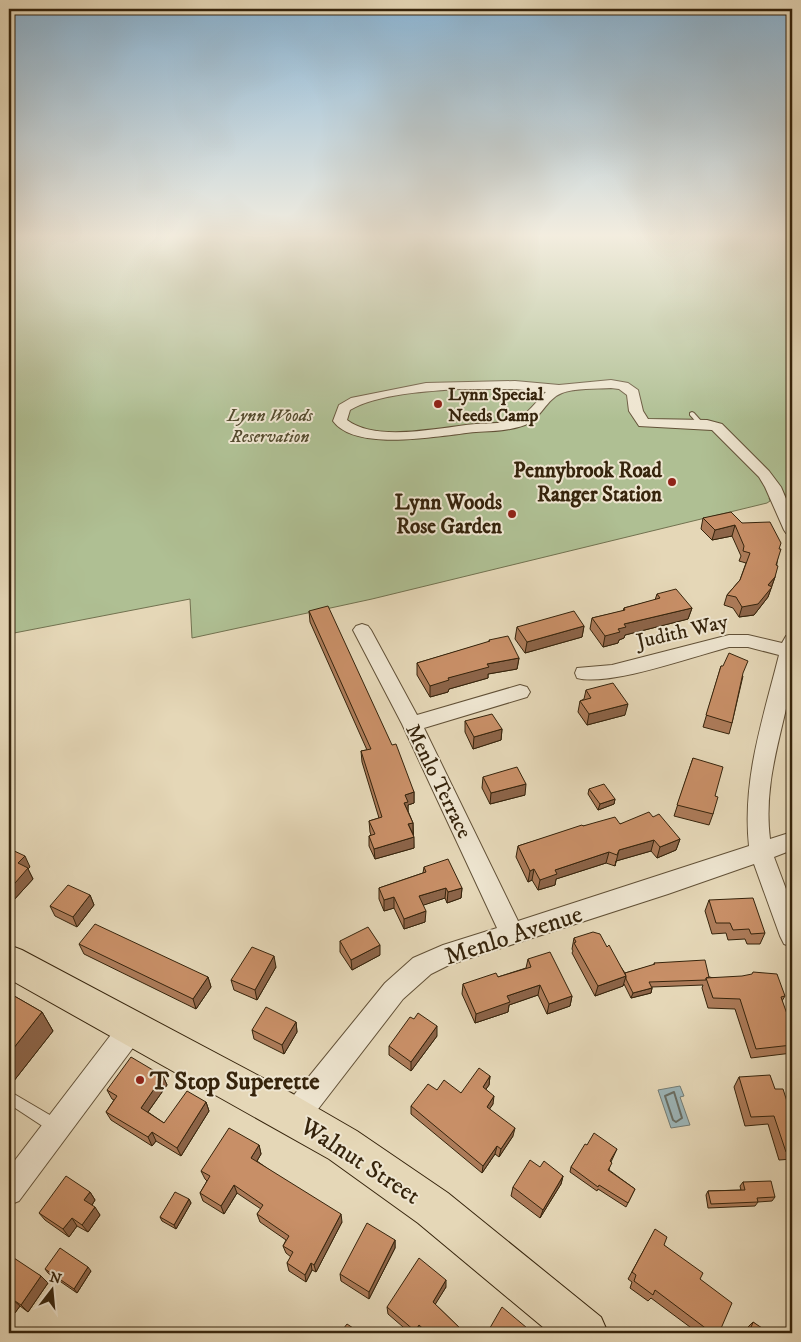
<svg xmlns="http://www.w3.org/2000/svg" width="801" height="1342" viewBox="0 0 801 1342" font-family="'IM FELL DW Pica',serif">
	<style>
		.green { fill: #afbf93; stroke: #727250 }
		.water { fill: #9cb6ba; stroke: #737c74 }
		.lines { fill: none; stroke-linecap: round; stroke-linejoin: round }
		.shore { stroke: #696d63; stroke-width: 2 }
		.service-casing { stroke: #625137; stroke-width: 2 }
		.minor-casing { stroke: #625137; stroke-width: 2 }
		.primary-casing { stroke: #36240c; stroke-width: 2 }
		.service { fill: #eee5d0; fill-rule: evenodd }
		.minor { fill: #eee5d0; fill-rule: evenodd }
		.primary { fill: #e5d7b7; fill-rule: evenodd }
		.wall { fill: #ac7b59; stroke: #36240c }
		.shaded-wall { fill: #8c6448; stroke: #36240c }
		.building { fill: #c88f67; stroke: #36240c }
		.poi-dot { fill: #8f2418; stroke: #eee5d0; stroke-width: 2 }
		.labels { text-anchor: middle; stroke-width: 4; stroke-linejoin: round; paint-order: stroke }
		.far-poi-label { font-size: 18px; font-weight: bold; fill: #36240c; stroke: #eee5d0; text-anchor: start }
		.far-park-label { font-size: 18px; font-style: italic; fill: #544b2e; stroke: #eee5d0 }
		.poi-label { font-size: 21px; font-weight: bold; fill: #36240c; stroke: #eee5d0; text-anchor: end }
		.street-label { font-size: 21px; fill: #36240c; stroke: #eee5d0 }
		.near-street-label { font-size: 25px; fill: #36240c; stroke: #eee5d0 }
		.near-poi-label { font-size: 25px; font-weight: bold; fill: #36240c; stroke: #eee5d0; text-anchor: start }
	</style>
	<rect width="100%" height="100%" fill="#e5d7b7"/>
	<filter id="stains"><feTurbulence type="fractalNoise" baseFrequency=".004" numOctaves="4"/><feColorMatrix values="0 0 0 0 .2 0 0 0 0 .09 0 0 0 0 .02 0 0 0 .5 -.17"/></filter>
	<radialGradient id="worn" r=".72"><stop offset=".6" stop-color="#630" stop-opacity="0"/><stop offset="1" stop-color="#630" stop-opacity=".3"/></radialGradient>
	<path class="green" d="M9,234h783v260l-23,4 1,3 -3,2 -395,96 -180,39 -2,-39 -181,35z"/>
	<path class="water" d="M680,1086l4,10 -4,1 10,28 -19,3 -13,-38z"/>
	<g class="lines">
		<path class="shore" d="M674,1092l8,26 -6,4 -3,-2 -8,-24z"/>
		<defs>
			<g id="service">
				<path d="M692,412l2,1 8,9v2h-4l-8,-9v-2z"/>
				<path d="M9,1091l51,30 1,5 -1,5 -5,1 -5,-1 -41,-27z"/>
			</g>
			<g id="minor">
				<path d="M611,380l17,3 10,7 5,21 5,8 59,1 15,4 47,47 12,16 11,26v22l-6,-2 -2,-3 -19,-43 -6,-10 -47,-47 -73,-4 -10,-15 -2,-16 -8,-6 -8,-1c-14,1 -37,0 -49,5 -16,6 -21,26 -37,32 -16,6 -33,6 -49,7 -34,3 -120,21 -143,-11l6,-16 12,-7 75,-15 89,-2 44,4zM460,389h55l31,3c-10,9 -18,23 -32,28 -12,4 -26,3 -38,4 -35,3 -99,19 -129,-4l3,-10c27,-16 78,-19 110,-21z"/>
				<path d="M362,624l6,2 3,4 46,85 103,-30 7,2 3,5 -3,5 -103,31 94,193 231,-75c-7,-67 14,-127 30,-191l-31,-8h-19c-34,9 -121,40 -152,31l-2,-5 2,-5 35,-3 117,-30h19l34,8 4,-7 6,-2c0,15 2,31 0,46 -10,56 -29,101 -22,159l22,-7v18l-18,7 18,48v42l-8,-3 -4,-8 -26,-72 -86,30 -219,71 -18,9 -28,25 -98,127 -10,4 -10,-4 -4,-10 4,-10 100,-123 28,-25 30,-13 54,-17 -95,-204 -49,-94 3,-4z"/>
				<path d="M132,1016l9,3 4,9 -4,9 -122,164 -10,4v-37l114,-149z"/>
			</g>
			<path id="primary" d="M9,945l13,5 271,144 64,37 91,62 153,124 7,16h-58l-132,-110 -89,-64 -320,-180z"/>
		</defs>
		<use href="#service" class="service-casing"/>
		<use href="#minor" class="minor-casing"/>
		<use href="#primary" class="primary-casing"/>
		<use href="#service" class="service"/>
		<use href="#minor" class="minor"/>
		<use href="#primary" class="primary"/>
	</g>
	<g class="wall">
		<path d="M703,518l39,5 37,26 -4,28 -7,20 -14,18 -15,2 -6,-9 -9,-3 3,-10 13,-15 6,-17 -7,-2 2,-5 -9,-20 -20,4 -11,-11z"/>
		<path d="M657,594l35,14 -4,11 -63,16 -1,3 -5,2 -1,3 -15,4 -13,-18 2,-11 31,-7 1,-3 31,-8z"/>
		<path d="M309,611l105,181v11l-6,2v6l5,12 1,25 -39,11 -6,-13v-10l2,-1 -1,-3 -1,-11 10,-3 -17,-56 -1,-11 6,-1 -57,-128z"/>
		<path d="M584,626l-2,11 -57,16 -10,-14 2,-12z"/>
		<path d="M489,640l30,18 -2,11 -29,5v4l-39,11 -1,3 -18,5 -13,-22v-12l72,-21z"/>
		<path d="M721,666l22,10 -11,47 -3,11 -26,-7z"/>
		<path d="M586,690l39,25 -38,10 -9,-13 2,-11 4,-2z"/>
		<path d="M465,721l37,8 -1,11 -28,9 -8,-17z"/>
		<path d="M693,758l22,38 -2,18 -4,11 -35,-9z"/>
		<path d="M483,777l42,18 -35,9 -8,-16z"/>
		<path d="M589,789l26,10 -1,5 -16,6 -10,-16z"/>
		<path d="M653,817l27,22 -4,11 -19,8 -6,-7 -35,10 -1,5 -9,-3 -50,16 -1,6 -17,5 -6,-10 -4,2 -12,-25 2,-11 65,-20 37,-2z"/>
		<path d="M9,850l21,17 -2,2 5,10 -21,23 -3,-1z"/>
		<path d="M424,867l38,21 -1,10 -14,5 -2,-5 -22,7 2,17 -21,7 -10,-21 -10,3 -5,-12v-11l44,-15z"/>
		<path d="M90,895l4,10 -17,22 -22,-11 -5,-10z"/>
		<path d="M709,900l56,33 -5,11h-13l-2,-5 -17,1 -2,-7 -14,1 -7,-23z"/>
		<path d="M574,938l33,9 18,26 29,-8v-2l131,33 -3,5 10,44v8l-41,5 -16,-49 -27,-1 -6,-20 1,-3 -51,2v1l-1,5 -20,5 -7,-14 -1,2 -28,10 -23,-43 1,-2 -1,-2z"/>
		<path d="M340,941l40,14 -28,15 -12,-18z"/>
		<path d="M79,944l129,33 3,10 -15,22 -112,-55z"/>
		<path d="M528,959l44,37 -2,10 -23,8 -9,-19 -29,10 -1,7 -33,11 -13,-29 1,-10 35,-7 28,-9z"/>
		<path d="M276,967l-19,33 -23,-10 -3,-10z"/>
		<path d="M9,993l33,19 11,19 -40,51 -4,-3z"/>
		<path d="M296,1022l1,10 -13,22 -30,-15 -2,-9z"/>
		<path d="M437,1036l-26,35 -22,-16v-9z"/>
		<path d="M163,1076l4,9 -19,27 16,11 42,-21 3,9 -28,45 -25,-15 -4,5 -41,-26 -5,-8 8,-12 -2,-1 -5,-9z"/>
		<path d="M490,1076l-1,9 -3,4 7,15 -4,5 24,27 -14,21 -4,-3 -13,19 -71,-59v-8l26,-16 24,3z"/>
		<path d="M739,1077l36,12 17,28v42l-13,1 -11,-36 -23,2 -11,-39z"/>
		<path d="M259,1145l2,9 -4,7 85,61 -26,50 -4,-2 -6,12 -17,-11 -2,-8 4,-6 -5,-4 -3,-7 3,-6 -26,-18 -3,-8 4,-5 -24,-16 -13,21 -21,-13 -3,-8 7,-12 -2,-2 -4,-8z"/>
		<path d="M587,1145l30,4 -6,13 -2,8 26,19 -9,18 -28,-18 -1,2 -27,-19 1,-5z"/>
		<path d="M563,1176l-2,8 -21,34 -29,-22 2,-9z"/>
		<path d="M743,1182l32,15 -3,4 -14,1 -3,4 -47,2 -2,-13 2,-4 33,-1 -1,-4z"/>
		<path d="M90,1192l5,8 -3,5 8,10 -12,17 -11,-6 -8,11 -24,-17 -6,-7z"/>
		<path d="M189,1199l2,4 -15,26 -14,-8 -2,-4z"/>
		<path d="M651,1237l13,8 36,34 19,54h-21l-47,-35 -3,3 -18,-13 2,-6 -4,-3z"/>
		<path d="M395,1240v8l-26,51 -28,-18 -1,-7z"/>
		<path d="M9,1259l32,17 7,7 -20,29 -8,-6 -11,15z"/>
		<path d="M45,1269l46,2 -14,22 -29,-20z"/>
		<path d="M446,1287l-11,17 30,29h-44l-2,-2 -2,2h-7l-22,-19 -1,-7z"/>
		<path d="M753,1322l14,11h-22l2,-5z"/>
	</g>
	<g class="shaded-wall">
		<path d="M735,525l-3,11 -20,4 3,-10z"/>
		<path d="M775,577l-7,20 -14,18 -15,2 3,-10 26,-22z"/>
		<path d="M692,608l-4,11 -63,16 -1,3 -5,2 -1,3 -15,4 2,-11 13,-7 6,-5z"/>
		<path d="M584,626l-2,11 -57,16 2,-11z"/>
		<path d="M519,658l-2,11 -29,5v4l-39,11 -1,3 -18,5v-11l18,-8 39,-14z"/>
		<path d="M628,704l-3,11 -38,10 2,-11z"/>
		<path d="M502,729l-1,11 -28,9 1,-12z"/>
		<path d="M526,784l-1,11 -35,9 1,-11z"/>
		<path d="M414,792v11l-6,2v7l-4,-9 1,-8z"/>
		<path d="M615,799l-1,5 -16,6 2,-6z"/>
		<path d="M413,823v11l-5,-10z"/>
		<path d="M414,837v11l-39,11 -1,-10z"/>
		<path d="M680,839l-4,11 -19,8 3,-11z"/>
		<path d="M654,840l-3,11 -35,10 -1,5 4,-16z"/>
		<path d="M609,852l-3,11 -50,16 -1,6 -17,5 2,-10 15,-10z"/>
		<path d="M25,856l5,11 -2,2 5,10 -21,23 -3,-6v-6l9,-27z"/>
		<path d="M534,869l-2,11 -4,2 2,-11z"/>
		<path d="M446,888l-1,10 -27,9 1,-11z"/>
		<path d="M462,888l-1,10 -14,5 1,-11z"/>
		<path d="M90,895l4,10 -17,22 -4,-10z"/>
		<path d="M394,897v11l-10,3v-11z"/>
		<path d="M426,911l-1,11 -21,7v-10z"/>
		<path d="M380,945v10l-28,15 -1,-10z"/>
		<path d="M274,956l2,11 -19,33 -2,-10z"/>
		<path d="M626,976l-3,10 -28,10 3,-10z"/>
		<path d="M208,977l3,10 -15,22 -3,-10z"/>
		<path d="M540,985l-2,10 -29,10 -1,7 -33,11 1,-9 31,-18z"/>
		<path d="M652,988l-1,5 -20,5 2,-5z"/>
		<path d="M572,996l-2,10 -23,8 2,-10z"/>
		<path d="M42,1012l11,19 -40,51 -4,-7v-21z"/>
		<path d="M296,1022l1,10 -13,22 -2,-9z"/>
		<path d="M437,1026v10l-26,35v-9z"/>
		<path d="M163,1076l4,9 -22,31 -4,-8z"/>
		<path d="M490,1076l-1,9 -8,11 2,-9z"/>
		<path d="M494,1096l-1,8 -8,12 2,-9z"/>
		<path d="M206,1102l3,9 -28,45 -4,-8z"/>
		<path d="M515,1128l-2,8 -14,21 2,-8z"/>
		<path d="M152,1132l4,9 -4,5 -4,-9z"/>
		<path d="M259,1145l2,9 -7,12 -3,-8z"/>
		<path d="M497,1146l-2,8 -13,19 1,-7z"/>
		<path d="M563,1176l-2,8 -21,34 3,-8z"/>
		<path d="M234,1185l3,8 -13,21 -3,-8z"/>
		<path d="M90,1192l5,8 -5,8 -6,-8z"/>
		<path d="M189,1199l2,4 -15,26 -2,-4z"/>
		<path d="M95,1207l5,8 -12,17 -6,-7z"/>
		<path d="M341,1214l1,8 -26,50 -2,-7z"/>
		<path d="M72,1218l5,8 -8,11 -6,-8z"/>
		<path d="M395,1240v8l-26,51v-7z"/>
		<path d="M311,1263l1,7 -6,12 -1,-7z"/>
		<path d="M88,1267l3,4 -14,22 -3,-4z"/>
		<path d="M41,1276l7,7 -20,29 -7,-7z"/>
		<path d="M446,1280v7l-13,21v-6z"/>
		<path d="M12,1299l8,7 -11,15v-17z"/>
		<path d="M419,1325v6l-2,2h-2v-2z"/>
	</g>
	<g class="building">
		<path d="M731,512l11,11 28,-1 11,21 -2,6h2l-5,16 2,1 -3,11 -7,8 4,2 -14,17 -16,3 -6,-10 -9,-2 13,-15 10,-27 -7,-2 1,-5 -9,-21 -20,5 -12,-12z"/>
		<path d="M676,589l16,19 -68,16 2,3 -8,2 2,3 -15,4 -13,-18 33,-8 -1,-2 36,-10 -3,-4z"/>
		<path d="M328,606l64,139 4,-1 18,48 -9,3 3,7 -4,1 9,20 -5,1 6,13 -40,12 -5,-13 6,-2 -6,-13 13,-4 -21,-66 10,-2 -62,-138z"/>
		<path d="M574,611l10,15 -57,16 -10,-15z"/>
		<path d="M508,636l11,22 -32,6 2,3 -41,11 1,2 -19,6 -13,-23 73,-22 -1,-1z"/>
		<path d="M729,653l19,8 -5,12 -11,50 -26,-8 15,-49h2z"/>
		<path d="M613,683l15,21 -39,10 -9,-13 11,-3 -5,-8z"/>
		<path d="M492,714l10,15 -28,8 -9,-16z"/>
		<path d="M693,758l30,9 -8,29 3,1 -5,17 -36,-9z"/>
		<path d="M517,767l9,17 -35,9 -8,-16z"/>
		<path d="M604,784l11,15 -15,5 -11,-15z"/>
		<path d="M649,812l4,5 6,-3 21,25 -20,8 -6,-7 -35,10 -2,5 -8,-3 -54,18 2,4 -17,6 -6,-11 -4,2 -12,-25 64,-21 1,1 32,-9 5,7z"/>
		<path d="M10,849l15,7 -7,7 10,5 -19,22v-40z"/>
		<path d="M448,859l14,29 -14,4 -2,-4 -27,8 7,15 -22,8 -10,-22 -10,3 -5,-12 47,-16 -2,-5z"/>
		<path d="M68,885l22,10 -17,22 -23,-11z"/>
		<path d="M753,898l12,35 -14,1 -2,-5 -16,1 -3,-7h-14l-7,-23z"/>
		<path d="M95,924l113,53 -15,22 -114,-55z"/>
		<path d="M368,927l12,18 -29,15 -11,-19z"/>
		<path d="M593,932l7,2 7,13 2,-2 17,31 -28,10 -24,-43 2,-1 -2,-4z"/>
		<path d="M252,947l22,9 -19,34 -24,-10z"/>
		<path d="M550,952l22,44 -23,8 -9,-19 -33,11 3,6 -34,12 -13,-30 33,-11 2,4 33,-10 -3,-8z"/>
		<path d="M705,960l4,17 -3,1v2l-57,2 3,6 -19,5 -7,-14v-3l-1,-3 30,-9 -1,-1z"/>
		<path d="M753,972l24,2 8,22 -4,1 11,31v17l-36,4 -16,-50 -27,-1 -7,-20 36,-2 10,-2z"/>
		<path d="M9,993l33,19 -33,42z"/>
		<path d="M266,1007l30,15 -14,23 -30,-15z"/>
		<path d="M418,1013l19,13 -26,36 -22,-16 21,-29 4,2z"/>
		<path d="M131,1057l32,19 -22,32 23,15 23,-32 19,11 -29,46 -25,-16 -4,5 -42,-25 11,-16 -10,-6z"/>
		<path d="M479,1068l11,8 -7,11 11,9 -7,11 28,21 -14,21 -4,-3 -14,20 -72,-60 17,-22 9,6 7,-10 17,13z"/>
		<path d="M770,1075l5,14h8l9,28v34l-6,1 -12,-36 -23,1 -12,-40z"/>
		<path d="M229,1128l30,17 -8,13 90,56 -27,51 -3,-2 -6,12 -18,-12 6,-11 -10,-6 6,-10 -32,-22 6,-9 -29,-20 -13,21 -21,-13 10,-17 -9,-5z"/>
		<path d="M594,1133l23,16 -7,12 2,2 -4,7 27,19 -7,14 -29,-18 -1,2 -27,-20 14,-23 2,1z"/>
		<path d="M530,1160l10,7 4,-6 19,15 -20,34 -30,-23z"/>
		<path d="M66,1176l24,16 -6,8 11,7 -13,18 -10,-7 -9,11 -24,-16z"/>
		<path d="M771,1181l4,16 -18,1 1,4 -47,2 -3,-13 37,-1 -2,-8z"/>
		<path d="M175,1192l14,7 -15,26 -14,-8z"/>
		<path d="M367,1223l28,17 -26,52 -29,-18z"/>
		<path d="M655,1229l12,8 -3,8 39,28 -3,6 32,24 -13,30h-7l-57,-43 -2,5 -19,-14 2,-6 -4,-3z"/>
		<path d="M60,1248l28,19 -14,22 -29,-20z"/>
		<path d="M14,1258l27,18 -20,29 -9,-6 -3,5v-45l3,2z"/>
		<path d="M419,1258l27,22 -13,22 32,31h-37l-9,-8 -4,6 -28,-24z"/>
		<path d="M502,1307l31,26h-46z"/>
		<path d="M753,1322l15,10 -1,1h-18z"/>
		<path d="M347,1324l6,4 -3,5h-10z"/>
	</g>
	<linearGradient id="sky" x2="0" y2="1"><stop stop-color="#89b5d6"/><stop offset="0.56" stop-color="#f3eddf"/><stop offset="1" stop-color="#f3eddf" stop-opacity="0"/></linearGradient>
	<rect width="801" height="421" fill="url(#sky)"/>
	<g class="poi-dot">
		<circle cx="438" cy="404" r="5"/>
		<circle cx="672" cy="482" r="5"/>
		<circle cx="512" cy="514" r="5"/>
		<circle cx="140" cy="1080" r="5"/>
	</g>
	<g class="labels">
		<g class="far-poi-label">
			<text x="448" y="400">Lynn Special<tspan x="448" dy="21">Needs Camp</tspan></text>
		</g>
		<g class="far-park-label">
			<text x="270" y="421">Lynn Woods<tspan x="270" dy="21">Reservation</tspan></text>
		</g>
		<g class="poi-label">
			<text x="662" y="477">Pennybrook Road<tspan x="662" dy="24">Ranger Station</tspan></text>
			<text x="502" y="509">Lynn Woods<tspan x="502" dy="24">Rose Garden</tspan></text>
		</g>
		<g class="street-label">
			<text transform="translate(682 631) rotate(-13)" y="7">Judith Way</text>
			<text transform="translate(439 781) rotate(64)" y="7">Menlo Terrace</text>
		</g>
		<g class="near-street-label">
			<text transform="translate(513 934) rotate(-18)" y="9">Menlo Avenue</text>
			<text transform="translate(361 1160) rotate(33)" y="9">Walnut Street</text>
		</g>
		<g class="near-poi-label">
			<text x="150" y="1089">T Stop Superette</text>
		</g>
	</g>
	<rect width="801" height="1342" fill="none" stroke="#e5d7b7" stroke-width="30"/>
	<rect x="10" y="10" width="781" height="1322" fill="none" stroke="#36240c" stroke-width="2.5"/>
	<rect x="15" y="15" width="771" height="1312" fill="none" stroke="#36240c"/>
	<g transform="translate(52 1290) rotate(16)" stroke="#eee5d0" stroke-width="4" paint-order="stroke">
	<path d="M0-4L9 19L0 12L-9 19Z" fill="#36240c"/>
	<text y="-8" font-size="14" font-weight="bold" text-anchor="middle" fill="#36240c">N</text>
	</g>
	<rect width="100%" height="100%" filter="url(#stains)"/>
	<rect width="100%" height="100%" fill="url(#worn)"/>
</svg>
